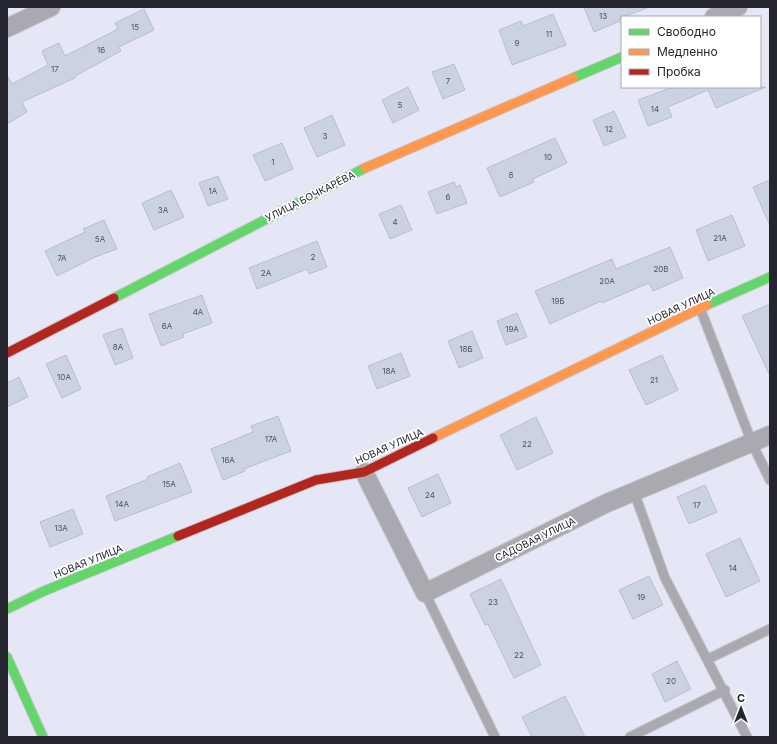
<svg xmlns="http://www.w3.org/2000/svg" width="777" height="744" viewBox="0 0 777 744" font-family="Inter,sans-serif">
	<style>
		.building { fill: #cbd2e4; stroke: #bbbec9 }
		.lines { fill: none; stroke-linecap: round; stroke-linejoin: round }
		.lane-casing { stroke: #c5c5d1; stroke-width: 11 }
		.street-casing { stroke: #c5c5d1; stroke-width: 20 }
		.fast-casing { stroke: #c5c5d1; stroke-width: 11 }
		.slow-casing { stroke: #c5c5d1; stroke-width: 11 }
		.jam-casing { stroke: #c5c5d1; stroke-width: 11 }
		.lane { stroke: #aaa9af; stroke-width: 9 }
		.street { stroke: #aaa9af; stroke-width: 18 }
		.fast { stroke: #63d668; stroke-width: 9 }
		.slow { stroke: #ff974d; stroke-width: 9 }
		.jam { stroke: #b3261e; stroke-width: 9 }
		.labels { text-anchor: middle; stroke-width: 3.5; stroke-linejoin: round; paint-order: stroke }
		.number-label { font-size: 8px; fill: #4e505c }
		.street-label { font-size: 10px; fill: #24252f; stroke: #fff }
	</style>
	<rect width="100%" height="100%" fill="#e6e7f6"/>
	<g class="building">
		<path d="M584,7h63v1l-25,9 -3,2 1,2 -26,11z"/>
		<path d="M144,9l10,21 -35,17 2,4 -46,25v2l-53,24 5,10 -20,12v-49l5,9 36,-19 -6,-14 17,-8 6,13 53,-27 -3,-6z"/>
		<path d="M553,14l13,31 -54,20 -13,-35 22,-9 2,5z"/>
		<path d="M454,64l11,26 -22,9 -11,-27z"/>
		<path d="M408,87l11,23 -26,13 -11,-23z"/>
		<path d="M673,87h93l-50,21 -8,-18 -40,17 4,10 -24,9 -10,-26z"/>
		<path d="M614,111l12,26 -22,9 -11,-26z"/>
		<path d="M332,115l13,30 -28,12 -13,-29z"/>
		<path d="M555,138l12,25 -34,16 1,3 -34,15 -13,-29z"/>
		<path d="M282,143l11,26 -28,12 -12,-26z"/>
		<path d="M218,176l10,23 -20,7 -9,-23z"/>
		<path d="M770,180v46l-17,-39z"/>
		<path d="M454,182l2,5 4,-2 7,18 -30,11 -9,-22z"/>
		<path d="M171,190l13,27 -30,13 -12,-27z"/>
		<path d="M401,205l11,25 -22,9 -11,-25z"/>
		<path d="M732,215l13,31 -37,15 -12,-31z"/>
		<path d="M104,220l13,29 -22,8 -38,19 -12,-25 40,-19 -2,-3z"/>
		<path d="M317,241l10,26 -18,7 -2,-5 -50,20 -8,-21z"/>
		<path d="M670,247l13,31 -30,13 -4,-8 -47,20 -1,-2 -51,23 -15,-33 77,-32 4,10z"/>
		<path d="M202,295l10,28 -29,11 1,3 -23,9 -12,-32z"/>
		<path d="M770,304v72l-28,-60z"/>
		<path d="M517,313l10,24 -21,8 -9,-24z"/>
		<path d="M122,328l11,30 -18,7 -12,-30z"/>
		<path d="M472,331l11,27 -24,10 -11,-27z"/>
		<path d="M401,353l9,23 -33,13 -9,-23z"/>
		<path d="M66,355l15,34 -19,9 -16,-34z"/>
		<path d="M662,355l16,35 -32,15 -17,-35z"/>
		<path d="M19,377l9,20 -21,10v-24z"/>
		<path d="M278,416l13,35 -47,18 1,2 -22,9 -12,-31 42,-17 -2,-6z"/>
		<path d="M536,417l17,36 -36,17 -17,-35z"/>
		<path d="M180,463l12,29 -77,29 -9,-25 42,-17 -1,-2z"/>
		<path d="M438,474l13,29 -29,14 -14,-29z"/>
		<path d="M705,485l12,27 -28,12 -12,-27z"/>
		<path d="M73,509l10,25 -33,13 -10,-25z"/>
		<path d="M740,538l20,43 -34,16 -20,-43z"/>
		<path d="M649,576l14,29 -30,14 -14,-29z"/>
		<path d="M501,579l40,86 -27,13 -26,-54 -3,1 -15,-31z"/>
		<path d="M677,661l14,28 -26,13 -13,-28z"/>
		<path d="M565,696l20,41h-53l-10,-20z"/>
	</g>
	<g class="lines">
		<defs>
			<g id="lane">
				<path d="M700,308l52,135 18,37"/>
				<path d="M634,492l31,86 82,159"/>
				<path d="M425,593l70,144"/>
				<path d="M708,659l62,-30"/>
				<path d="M630,737l95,-47"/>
			</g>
			<g id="street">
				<path d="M714,17l24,-10"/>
				<path d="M7,28l44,-21"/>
				<path d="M364,472l61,121 182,-90 163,-68"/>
			</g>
			<g id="fast">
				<path d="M573,78l49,-21"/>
				<path d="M114,298l251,-130"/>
				<path d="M707,305l63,-28"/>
				<path d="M7,609l37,-18 134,-55"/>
				<path d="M7,657l36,80"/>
			</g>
			<g id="slow">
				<path d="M365,168l208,-90"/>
				<path d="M433,438l274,-133"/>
			</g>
			<g id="jam">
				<path d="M7,353l107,-55"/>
				<path d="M178,536l138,-56 48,-8 69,-34"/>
			</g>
		</defs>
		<use href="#lane" class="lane-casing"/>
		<use href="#street" class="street-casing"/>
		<use href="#fast" class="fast-casing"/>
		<use href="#slow" class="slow-casing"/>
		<use href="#jam" class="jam-casing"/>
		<use href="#lane" class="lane"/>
		<use href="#street" class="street"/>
		<use href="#fast" class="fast"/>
		<use href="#slow" class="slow"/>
		<use href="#jam" class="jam"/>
	</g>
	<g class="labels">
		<g class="number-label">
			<text x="603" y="19">13</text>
			<text x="135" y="30">15</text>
			<text x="549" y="37">11</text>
			<text x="517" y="46">9</text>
			<text x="101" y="53">16</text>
			<text x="55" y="72">17</text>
			<text x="448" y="84">7</text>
			<text x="400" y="108">5</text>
			<text x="655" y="112">14</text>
			<text x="609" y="132">12</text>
			<text x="325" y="139">3</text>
			<text x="548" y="160">10</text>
			<text x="273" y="165">1</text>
			<text x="511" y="178">8</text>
			<text x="213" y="194">1А</text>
			<text x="448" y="200">6</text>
			<text x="163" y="213">3А</text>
			<text x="395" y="225">4</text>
			<text x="720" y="241">21А</text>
			<text x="100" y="242">5А</text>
			<text x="313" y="260">2</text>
			<text x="62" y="261">7А</text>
			<text x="661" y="272">20В</text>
			<text x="266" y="276">2А</text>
			<text x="607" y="284">20А</text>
			<text x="558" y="304">19Б</text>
			<text x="198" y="315">4А</text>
			<text x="167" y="329">6А</text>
			<text x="512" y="332">19А</text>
			<text x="118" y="350">8А</text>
			<text x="466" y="352">18Б</text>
			<text x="389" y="374">18А</text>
			<text x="64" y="380">10А</text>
			<text x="654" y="383">21</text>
			<text x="271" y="442">17А</text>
			<text x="527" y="447">22</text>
			<text x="228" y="463">16А</text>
			<text x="169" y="487">15А</text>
			<text x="430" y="498">24</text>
			<text x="122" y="507">14А</text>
			<text x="697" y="508">17</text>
			<text x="61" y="531">13А</text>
			<text x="733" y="571">14</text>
			<text x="641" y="600">19</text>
			<text x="493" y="605">23</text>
			<text x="519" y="658">22</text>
			<text x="671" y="684">20</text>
		</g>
		<g class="street-label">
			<text transform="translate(310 196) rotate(-27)" y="4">УЛИЦА БОЧКАРЁВА</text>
			<text transform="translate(681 306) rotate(-25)" y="4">НОВАЯ УЛИЦА</text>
			<text transform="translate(389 446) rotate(-24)" y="4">НОВАЯ УЛИЦА</text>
			<text transform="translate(535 539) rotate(-26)" y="4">САДОВАЯ УЛИЦА</text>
			<text transform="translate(88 561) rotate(-22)" y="4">НОВАЯ УЛИЦА</text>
		</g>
	</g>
	<rect width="777" height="744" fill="none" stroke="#24252f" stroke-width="16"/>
	<rect x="621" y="16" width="140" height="72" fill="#ffffff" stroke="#a7a8ac"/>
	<rect x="629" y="29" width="20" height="6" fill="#63d668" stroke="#a7a8ac"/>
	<text x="657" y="36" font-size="12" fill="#24252f">Свободно</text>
	<rect x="629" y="49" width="20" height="6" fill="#ff974d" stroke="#a7a8ac"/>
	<text x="657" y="56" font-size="12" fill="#24252f">Медленно</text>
	<rect x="629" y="69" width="20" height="6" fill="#b3261e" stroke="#a7a8ac"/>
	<text x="657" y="76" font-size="12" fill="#24252f">Пробка</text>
	<g transform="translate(741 708)" stroke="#ffffff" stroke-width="3" paint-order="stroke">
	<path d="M0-3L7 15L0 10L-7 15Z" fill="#24252f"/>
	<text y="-6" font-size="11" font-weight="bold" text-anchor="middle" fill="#24252f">С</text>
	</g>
</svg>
